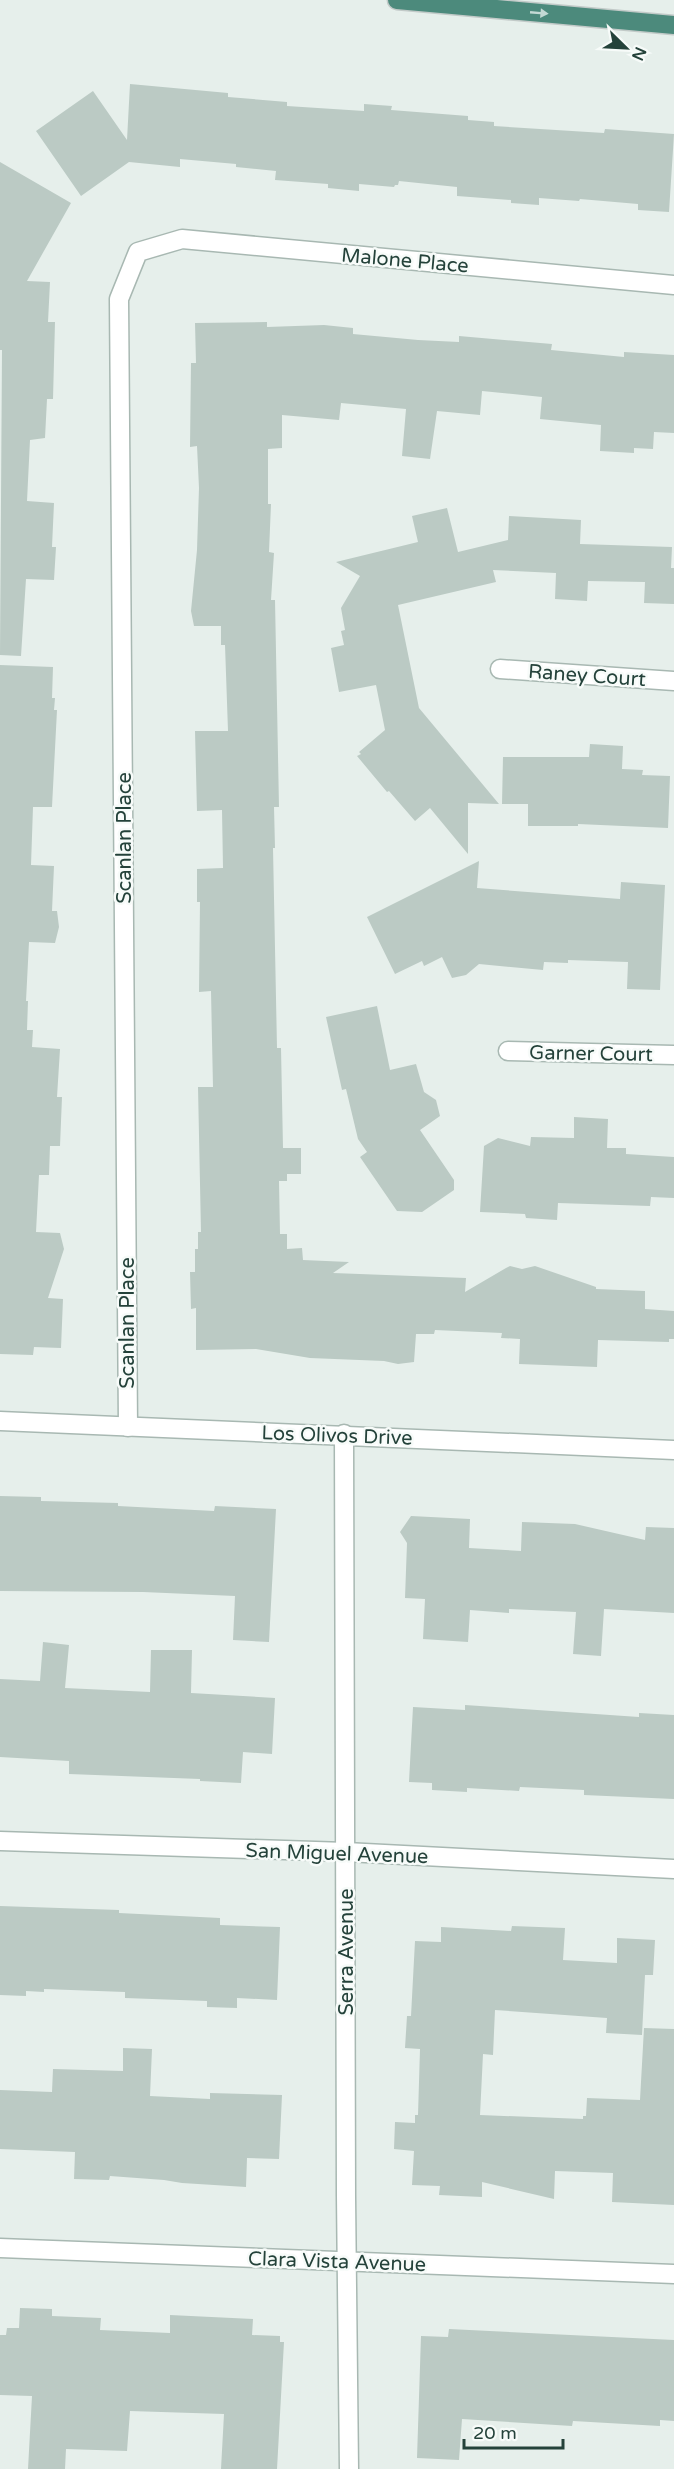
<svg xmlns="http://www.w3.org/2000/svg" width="674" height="2469" viewBox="0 0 674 2469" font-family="'Varela Round',sans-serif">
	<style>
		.building { fill: #bbcac4 }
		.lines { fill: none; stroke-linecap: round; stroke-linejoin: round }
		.minor-casing { stroke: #a8b8b2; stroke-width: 21 }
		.trunk-casing { stroke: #c2cac8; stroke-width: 21 }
		.minor { stroke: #fff; stroke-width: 18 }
		.trunk { stroke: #4c8a7c; stroke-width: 18 }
		.oneway { fill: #c4d9d4 }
		.labels { text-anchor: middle; stroke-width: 5; stroke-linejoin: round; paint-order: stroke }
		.street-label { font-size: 20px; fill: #24423a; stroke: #f7fbf9 }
	</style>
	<rect width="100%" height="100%" fill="#e6efeb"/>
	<g class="building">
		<path d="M130,84l98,9v4l59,5v4l77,5v-7l28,2 -1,4 77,6v4l26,2v4l110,7 1,-4 69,5 -5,78 -31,-2v-6l-58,-5 -1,2 -40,-3v7l-28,-2v-3l-54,-4v-9l-58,-6 -1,4h-3l-1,2 -35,-3v7l-31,-3v-4l-53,-4 1,-9 -40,-4v-3l-56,-5v8l-51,-5 -48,34 -45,-65 57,-40 34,49z"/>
		<path d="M0,162l71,41 -44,78 23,1 -2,40h7l-2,77h-6l-2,39 -15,2 -3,61 27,2 -2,44h4l-2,33 -28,-1 -5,77 -21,-1 2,-305h-2z"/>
		<path d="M267,322v5l57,-2 29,3v6l65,6 41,2v-6l93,8 -1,6 73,7v-5l50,3v78l-20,-1 -1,17 -19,-1v5l-34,-2 1,-26 -61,-6 2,-22 -60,-6 -2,24 -43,-4 -7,48 -28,-3 4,-47 -65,-6 -2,17 -57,-5v33l-14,1v55h3l-2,48 5,1 -3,47h4l4,207h-5l1,41h-2l4,200h4l2,100h18v26h-14v7h-8l1,53h7v15l15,-1 1,12 46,2 -16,11 133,5 -1,14 41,-24 4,-2 12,3 13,-3 61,21v2l49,2v18l29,2v28h-5v3l-71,-2 -1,27 -78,-3 1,-25 -19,-1 1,-5 -67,-3 -1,4h-18l-2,28 -16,2 -14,-3 -74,-3 -54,-9 -60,1v-42l-5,1 -1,-37h5v-23h3v-17h3l-3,-145h15l-2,-96 -12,1 1,-90h-3v-33l26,-1 -1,-58 -25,1 -2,-80h33l-3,-86h-4v-19h-27l-3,-15 6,-61 2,-62 -2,-42 -7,1 1,-84h5l-1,-40z"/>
		<path d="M447,508l11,44 50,-12 1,-24 72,4 -1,24 92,3 -1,21h3v36l-30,-1 1,-21 -57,-1 -1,20 -32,-2 1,-26 -63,-3 3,12 -98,23 21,103 80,96 -31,-1v51l-38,-46 -15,13 -26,-30 -2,1 -30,-36 4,-2 -2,-2 26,-22 -9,-45 -37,7 -8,-44 13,-3 -3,-14 4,-1 -4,-22 19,-32 -24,-14 82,-20 -6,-26z"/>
		<path d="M0,665l53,2 -1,31h3l-1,12h3l-5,97h-19l-2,58 23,1 -2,45h5l2,16 -4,16 -26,-1 -3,59h2l-1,29h6l-1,17 28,2 -3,48h5l-2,49h-10l-1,29h-10l-3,57 24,1 4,16 -16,49 15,1 -2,49 -27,-1 -1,8 -33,-1z"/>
		<path d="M590,744l33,2 -1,23 21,1 -1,5 28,1 -2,52 -90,-4v2h-50v-22h-26l1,-47h86z"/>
		<path d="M479,861l-2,27 143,11 1,-17 44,3 -5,105 -33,-1 1,-27 -60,-2v3l-24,-1 -1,8 -64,-6 -13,11 -14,3 -10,-21 -18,9 -2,-5 -27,13 -28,-57z"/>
		<path d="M377,1006l13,64 26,-6 8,28 12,8 4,16 -20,14 34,50v10l-32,22 -25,-1 -37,-54 7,-5 -9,-13 -12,-50 -4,1 -16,-73z"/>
		<path d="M574,1117l34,2 -1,29h19v6l48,3v41l-23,-1 -1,9 -92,-3 -1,17 -31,-2 -1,-4 -45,-2 4,-66 14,-8 32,8 1,-9 43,1z"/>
		<path d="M0,1496l41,1v4l77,2v3l96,5 1,-5 61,3 -7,133 -36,-2 2,-44 -92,-4 -143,-1z"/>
		<path d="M411,1516l59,3 -1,29 52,3 1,-29 53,2 70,16 1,-13 28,1v85l-70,-4 -3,47 -28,-2 3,-42 -67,-3v4l-39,-3 -2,32 -45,-3 2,-40 -20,-1 2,-55 -7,-11z"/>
		<path d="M43,1642l26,3 -4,43 85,4 1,-42h41l-1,43 84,5 -3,56 -29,-2 -2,31 -41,-2v-2l-131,-5v-13l-69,-4v-78l40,2z"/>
		<path d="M465,1705l174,12v-4l35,2v84l-90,-4v-5l-64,-3 -1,4 -52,-3v4l-35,-2v-7l-23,-1 4,-75 52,3z"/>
		<path d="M0,1906l119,4v3l101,5v7l60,2 -3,73 -40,-2v10l-30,-1v-6l-82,-3v-6l-81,-3v3l-18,-1v5l-26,-1z"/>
		<path d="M512,1926l53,2 -2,32 54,3v-25l38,2 -2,35h-8l-3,60 -36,-2 1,-15 -112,-8 -2,45 -10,-1 -3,61 103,4v-3h3l1,-18 53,2 4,-72 30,1v176l-62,-3 1,-29 -58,-2 -1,28 -72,-17v15l-43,-2 1,-9 -28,-1 2,-34 -20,-2 1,-27 20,1v-8h3l2,-66 -15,-1 2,-32h4l4,-75 26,1v-15l70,4z"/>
		<path d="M123,2048l29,1 -2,47 60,3v-6l72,2 -3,64 -32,-1 -1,29 -64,-4 -18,-3 -54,-4 -1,4 -35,-1 1,-27 -75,-3v-59l52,2 1,-23 70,2z"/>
		<path d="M20,2308l32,1v7l49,2 -1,12 70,3v-18l83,4 -1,16 28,1v6h4l-7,127h-56l3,-55 -94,-3 -3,40 -61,-2 -1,20h-37l4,-73 -32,-1v-60h6l1,-7h12z"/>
		<path d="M449,2329l225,11v81l-14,-1v6l-87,-5 -1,5 -110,-7 -3,41 -42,-2 4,-122 27,1z"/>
	</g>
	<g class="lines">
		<defs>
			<g id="minor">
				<path d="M500,669l174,12"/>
				<path d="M508,1051l166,4"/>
				<path d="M0,1421l674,29"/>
				<path d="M128,1427l-9,-1128 19,-47 44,-13 492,46"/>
				<path d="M344,1434l2,762 3,273"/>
				<path d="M0,1841l346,11 328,17"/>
				<path d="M0,2248l674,26"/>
			</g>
			<path id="trunk" d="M397,0l277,25"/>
		</defs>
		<use href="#minor" class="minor-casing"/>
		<use href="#trunk" class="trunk-casing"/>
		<use href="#minor" class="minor"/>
		<use href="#trunk" class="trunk"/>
	</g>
	<defs><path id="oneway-solid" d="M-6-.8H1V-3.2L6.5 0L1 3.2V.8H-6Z" transform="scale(1.5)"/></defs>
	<use class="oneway" href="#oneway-solid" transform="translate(539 13) rotate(5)"/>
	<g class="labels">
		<g class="street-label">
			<text transform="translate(405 260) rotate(5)" y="7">Malone Place</text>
			<text transform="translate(587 675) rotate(4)" y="7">Raney Court</text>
			<text transform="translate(124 838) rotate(-90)" y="7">Scanlan Place</text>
			<text transform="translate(591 1053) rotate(1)" y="7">Garner Court</text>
			<text transform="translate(127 1323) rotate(-90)" y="7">Scanlan Place</text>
			<text transform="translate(337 1435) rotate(2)" y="7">Los Olivos Drive</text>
			<text transform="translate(337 1853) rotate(2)" y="7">San Miguel Avenue</text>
			<text transform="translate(346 1952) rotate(-90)" y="7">Serra Avenue</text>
			<text transform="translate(337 2261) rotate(2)" y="7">Clara Vista Avenue</text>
		</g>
	</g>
	<g transform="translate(626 48) rotate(114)" stroke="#f7fbf9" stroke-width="4.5" paint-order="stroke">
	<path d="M0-4.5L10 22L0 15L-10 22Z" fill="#24423a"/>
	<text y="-9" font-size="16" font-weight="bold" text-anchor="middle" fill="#24423a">N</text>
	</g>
	<path d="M464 2439v9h99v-9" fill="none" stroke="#24423a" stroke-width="3"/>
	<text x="473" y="2439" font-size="18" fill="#24423a" stroke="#f7fbf9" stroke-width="4.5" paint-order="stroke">20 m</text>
</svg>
